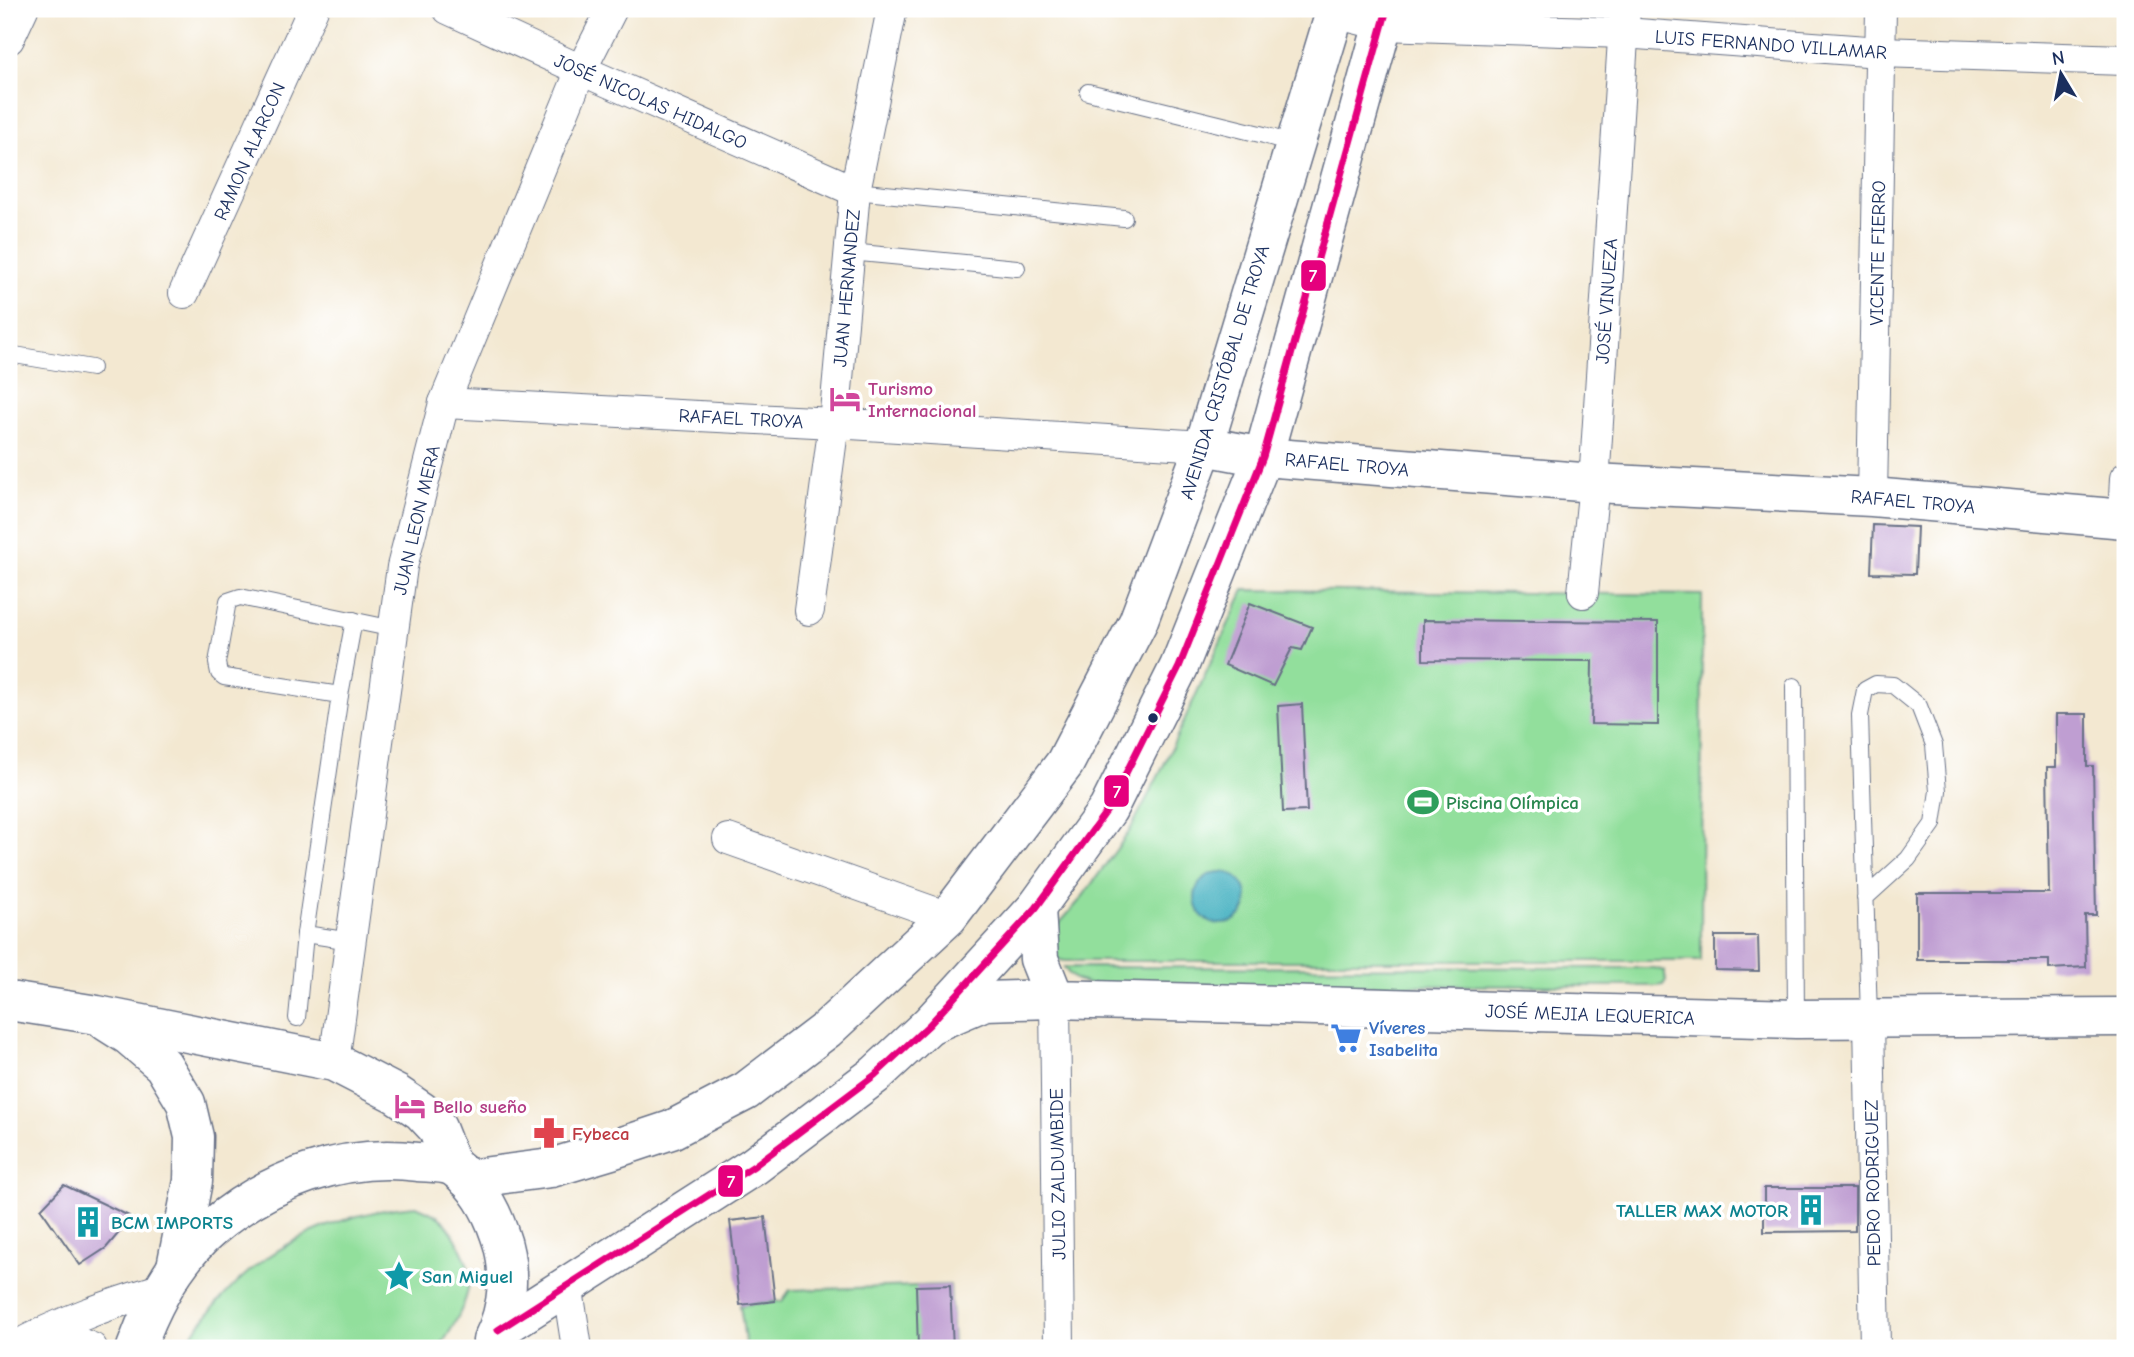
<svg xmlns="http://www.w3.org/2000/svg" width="2134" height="1357" viewBox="0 0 2134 1357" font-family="'Comic Neue',sans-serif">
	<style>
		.green { fill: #92df9c; stroke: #56877d; stroke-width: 2 }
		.water { fill: #44b1c1; stroke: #307090; stroke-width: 2 }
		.building { fill: #bf9ed2 }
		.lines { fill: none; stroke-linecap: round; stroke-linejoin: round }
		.lane-casing { stroke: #677086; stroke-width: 18 }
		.street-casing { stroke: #677086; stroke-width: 32 }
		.secondary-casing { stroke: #677086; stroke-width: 41 }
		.highway-casing { stroke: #677086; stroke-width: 41 }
		.lane { stroke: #fff; stroke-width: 16 }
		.street { stroke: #fff; stroke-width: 30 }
		.secondary { stroke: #fff; stroke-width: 38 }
		.highway { stroke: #fff; stroke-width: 38 }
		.bus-1-casing { stroke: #fff; stroke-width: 12 }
		.bus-1 { stroke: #e5007d; stroke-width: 7 }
		.bus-dot { fill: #1b2f5e; stroke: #fff; stroke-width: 2.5 }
		.labels { text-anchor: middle; stroke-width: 7; stroke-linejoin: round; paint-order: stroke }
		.street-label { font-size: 19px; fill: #1b2f5e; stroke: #fff }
		.hotel-label { font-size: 19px; font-weight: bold; fill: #b23c85; stroke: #fff; text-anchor: start }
		.leisure-label { font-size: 19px; font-weight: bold; fill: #27864d; stroke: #fff; text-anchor: start }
		.shop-label { font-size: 19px; font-weight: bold; fill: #366cbe; stroke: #fff; text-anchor: start }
		.health-label { font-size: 19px; font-weight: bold; fill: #be3a42; stroke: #fff; text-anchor: start }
		.culture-label { font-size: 19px; font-weight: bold; fill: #0d838f; stroke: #fff; text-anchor: start }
		.line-badge { stroke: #fff; stroke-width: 2.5 }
		.badge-label { font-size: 19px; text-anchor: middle; font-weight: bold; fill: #fff }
	</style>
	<rect width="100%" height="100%" fill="#fff"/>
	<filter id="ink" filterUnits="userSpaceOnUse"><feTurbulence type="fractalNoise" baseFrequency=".0143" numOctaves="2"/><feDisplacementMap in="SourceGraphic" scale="14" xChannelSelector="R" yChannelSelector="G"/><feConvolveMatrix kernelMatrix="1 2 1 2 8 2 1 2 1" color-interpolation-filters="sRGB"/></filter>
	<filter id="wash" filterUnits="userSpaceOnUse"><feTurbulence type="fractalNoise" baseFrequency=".00686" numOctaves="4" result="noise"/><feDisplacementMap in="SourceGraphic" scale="28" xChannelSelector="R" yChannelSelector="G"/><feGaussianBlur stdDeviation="1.57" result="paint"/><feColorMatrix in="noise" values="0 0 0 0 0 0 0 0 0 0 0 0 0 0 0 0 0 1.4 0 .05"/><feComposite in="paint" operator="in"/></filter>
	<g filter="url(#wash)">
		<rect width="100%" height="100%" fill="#f3e8d1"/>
		<g class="green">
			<path d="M1244,590l458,5 -1,366h-636l-10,-2 -6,-21 8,-12 23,-26 49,-68 32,-61z"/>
			<path d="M1064,967l591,1 9,3 2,9 -3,5 -6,1 -564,-1c-13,-3 -22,-6 -29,-18z"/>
			<path d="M416,1206c22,9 30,13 41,35 4,9 11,21 12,31 3,25 -16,56 -30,76h-257c45,-62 82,-100 156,-126 26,-9 50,-14 78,-16z"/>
			<path d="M950,1285l3,63h-207l-6,-43 42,-4 8,-11z"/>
		</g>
		<circle class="water" cx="1221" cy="898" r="26"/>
		<g id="blocks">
			<g class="building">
				<path d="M1873,525l44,2 -2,47 -44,-1z"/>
				<path d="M1250,603l62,24 -10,23 -10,-2 -19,38 -48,-21z"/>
				<path d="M1423,620l235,2v103l-67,-1 1,-63 -169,-1z"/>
				<path d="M1302,704l5,107 -24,1 -5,-106z"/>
				<path d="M2056,714h31v52h6l3,149h-11l1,52 -37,2v-9h-132v-67h132l-2,-126h9z"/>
				<path d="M1715,936h43l1,35 -44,-1z"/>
				<path d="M64,1185l65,31 -6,12 -17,20 -26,17 -39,-56z"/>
				<path d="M1764,1188h91v43l-91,1z"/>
				<path d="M765,1217l10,84 -35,4 -10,-84z"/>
				<path d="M950,1285l3,63h-35l-2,-62z"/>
			</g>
		</g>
	</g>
	<g filter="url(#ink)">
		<use href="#blocks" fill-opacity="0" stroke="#677086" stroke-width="2"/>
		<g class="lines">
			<defs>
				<g id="lane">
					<path d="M1088,92l176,43 30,9"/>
					<path d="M855,191l269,27"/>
					<path d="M850,252l167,16"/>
					<path d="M9,354l83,14"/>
					<path d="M1794,686l2,333"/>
					<path d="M340,695l14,-75"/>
					<path d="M1865,898l43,-39 25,-35 5,-33 -4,-46 -15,-39 -26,-21 -17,-1 -11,6 -5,25 9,303"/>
					<path d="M305,934l46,7"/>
					<path d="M297,1018l8,-84 35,-239 -116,-18 -5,-4 -2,-10 11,-62 12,-4 154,32"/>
				</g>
				<g id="street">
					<path d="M448,9l133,61 274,121"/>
					<path d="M1334,13l48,12 242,8 256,19 245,8"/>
					<path d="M9,39l14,-30"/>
					<path d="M184,293l129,-284"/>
					<path d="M444,403l390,20 370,23"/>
					<path d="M1872,497l9,-488"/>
					<path d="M2123,519l2,-41"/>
					<path d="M1583,593l11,-110 31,-474"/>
					<path d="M809,610l25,-187 21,-232 37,-182"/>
					<path d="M728,839l220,78"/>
					<path d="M1055,999l4,349"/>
					<path d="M1869,1019l6,329"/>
					<path d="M334,1062l68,-495 42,-164 137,-333 31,-61"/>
					<path d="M567,1284l10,64"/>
					<path d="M36,1339l36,1 20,8"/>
					<path d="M13,1348c47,-27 98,-44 150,-60"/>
				</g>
				<g id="secondary">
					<path d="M1204,446l59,11 331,26 278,14 253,22"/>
					<path d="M1036,908l3,51 16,40 741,20 329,-2"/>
					<path d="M9,1001l88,14 237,47 62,32 25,17 16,17 15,38"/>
					<path d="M107,1022l22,14 34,29 23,38 8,34 -1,44 -17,86"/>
					<path d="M929,1025l56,-24 70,-2"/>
				</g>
				<g id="highway">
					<path d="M467,1179l84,-11 60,-18 60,-20 75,-39 80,-61 122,-113 117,-154 73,-141 66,-176 132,-437"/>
					<path d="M498,1330l256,-164 121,-91 54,-50 107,-117 72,-99 71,-142 84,-210 124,-448"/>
					<path d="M136,1348c16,-44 39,-89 76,-120 56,-48 132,-76 206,-66 11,1 28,0 37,6 21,15 36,41 44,65 13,34 10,75 -7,108"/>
				</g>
			</defs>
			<use href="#lane" class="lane-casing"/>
			<use href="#street" class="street-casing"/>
			<use href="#secondary" class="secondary-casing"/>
			<use href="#highway" class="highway-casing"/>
			<use href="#lane" class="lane"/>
			<use href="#street" class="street"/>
			<use href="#secondary" class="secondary"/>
			<use href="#highway" class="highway"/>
			<defs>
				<path id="bus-1" d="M498,1330l256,-164 121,-91 54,-50 107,-117 72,-99 71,-142 84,-210 124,-448"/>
			</defs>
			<use href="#bus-1" class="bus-1-casing"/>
			<use href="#bus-1" class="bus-1"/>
		</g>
	</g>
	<defs>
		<symbol id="hotel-bare" viewBox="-9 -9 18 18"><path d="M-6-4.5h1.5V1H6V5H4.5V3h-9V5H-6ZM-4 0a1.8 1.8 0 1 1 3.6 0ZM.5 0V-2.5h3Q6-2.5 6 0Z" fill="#d1479c" stroke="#fff" stroke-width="2.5" paint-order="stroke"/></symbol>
		<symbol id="stadium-bare" viewBox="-9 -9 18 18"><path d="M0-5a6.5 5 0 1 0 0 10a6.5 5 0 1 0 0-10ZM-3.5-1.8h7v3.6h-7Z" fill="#2e9e5b" stroke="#fff" stroke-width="2.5" paint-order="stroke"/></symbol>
		<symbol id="supermarket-bare" viewBox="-9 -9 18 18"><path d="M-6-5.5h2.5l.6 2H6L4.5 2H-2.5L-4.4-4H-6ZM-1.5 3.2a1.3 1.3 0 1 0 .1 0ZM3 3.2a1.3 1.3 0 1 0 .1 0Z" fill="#3f7fe0" stroke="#fff" stroke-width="2.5" paint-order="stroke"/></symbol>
		<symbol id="pharmacy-bare" viewBox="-9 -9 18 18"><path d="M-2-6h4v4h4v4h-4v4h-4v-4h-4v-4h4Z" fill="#e0444e" stroke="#fff" stroke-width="2.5" paint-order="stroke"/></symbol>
		<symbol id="building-bare" viewBox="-9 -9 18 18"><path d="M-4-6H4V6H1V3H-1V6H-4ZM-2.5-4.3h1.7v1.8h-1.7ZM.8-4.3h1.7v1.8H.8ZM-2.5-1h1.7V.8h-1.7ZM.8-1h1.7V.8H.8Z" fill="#0f9aa8" stroke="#fff" stroke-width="2.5" paint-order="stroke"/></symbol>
		<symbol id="sight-bare" viewBox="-9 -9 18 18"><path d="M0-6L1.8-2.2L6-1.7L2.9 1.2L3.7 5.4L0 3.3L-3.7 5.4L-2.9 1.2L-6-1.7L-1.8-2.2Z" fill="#0f9aa8" stroke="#fff" stroke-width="2.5" paint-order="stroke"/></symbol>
	</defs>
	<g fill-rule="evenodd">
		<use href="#hotel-bare" x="823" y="377" width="44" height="44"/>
		<use href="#stadium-bare" x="1401" y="780" width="44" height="44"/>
		<use href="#supermarket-bare" x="1324" y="1016" width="44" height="44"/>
		<use href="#hotel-bare" x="388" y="1084" width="44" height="44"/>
		<use href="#pharmacy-bare" x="527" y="1111" width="44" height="44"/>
		<use href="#building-bare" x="1789" y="1188" width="44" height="44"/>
		<use href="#building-bare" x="66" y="1200" width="44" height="44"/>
		<use href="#sight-bare" x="377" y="1254" width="44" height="44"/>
	</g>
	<circle class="bus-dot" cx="1153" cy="718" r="6"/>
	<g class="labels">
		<g class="street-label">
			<text transform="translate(1771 44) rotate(4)" y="7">LUIS FERNANDO VILLAMAR</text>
			<text transform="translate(651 101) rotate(24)" y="7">JOSÉ NICOLAS HIDALGO</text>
			<text transform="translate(249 151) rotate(-66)" y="7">RAMON ALARCON</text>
			<text transform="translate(1877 253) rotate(-89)" y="7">VICENTE FIERRO</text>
			<text transform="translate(846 288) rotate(-85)" y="7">JUAN HERNANDEZ</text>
			<text transform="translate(1606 301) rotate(-86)" y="7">JOSÉ VINUEZA</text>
			<text transform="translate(1224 372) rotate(-73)" y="7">AVENIDA CRISTÓBAL DE TROYA</text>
			<text transform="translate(741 418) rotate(3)" y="7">RAFAEL TROYA</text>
			<text transform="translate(1347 464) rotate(5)" y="7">RAFAEL TROYA</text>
			<text transform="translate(1913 501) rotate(5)" y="7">RAFAEL TROYA</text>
			<text transform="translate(416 520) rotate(-77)" y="7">JUAN LEON MERA</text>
			<text transform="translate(1590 1014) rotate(2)" y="7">JOSÉ MEJIA LEQUERICA</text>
			<text transform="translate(1057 1174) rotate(-91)" y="7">JULIO ZALDUMBIDE</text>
			<text transform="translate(1872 1183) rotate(-91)" y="7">PEDRO RODRIGUEZ</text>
		</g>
		<g class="hotel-label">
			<text x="868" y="395">Turismo<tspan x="868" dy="22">Internacional</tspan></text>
			<text x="433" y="1113">Bello sueño</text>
		</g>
		<g class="leisure-label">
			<text x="1446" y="809">Piscina Olímpica</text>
		</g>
		<g class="shop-label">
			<text x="1369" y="1034">Víveres<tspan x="1369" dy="22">Isabelita</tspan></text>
		</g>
		<g class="health-label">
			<text x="572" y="1140">Fybeca</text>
		</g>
		<g class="culture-label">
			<text x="1788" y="1217" text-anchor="end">TALLER MAX MOTOR</text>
			<text x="111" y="1229">BCM IMPORTS</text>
			<text x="422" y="1283">San Miguel</text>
		</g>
	</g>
	<g class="line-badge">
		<rect x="1300" y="259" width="27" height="33" rx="7" fill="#e5007d"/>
		<rect x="1103" y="774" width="27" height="34" rx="7" fill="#e5007d"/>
		<rect x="717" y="1164" width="27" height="34" rx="7" fill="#e5007d"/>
	</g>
	<g class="badge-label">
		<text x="1313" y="282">7</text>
		<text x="1117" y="798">7</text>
		<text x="731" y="1188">7</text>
	</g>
	<rect width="2134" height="1357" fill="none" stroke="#fff" stroke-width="35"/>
	<g transform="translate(2061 74) rotate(350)" stroke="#ffffff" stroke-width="5" paint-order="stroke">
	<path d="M0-5L12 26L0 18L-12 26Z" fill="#1b2f5e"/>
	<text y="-10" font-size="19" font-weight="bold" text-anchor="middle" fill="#1b2f5e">N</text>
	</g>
</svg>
